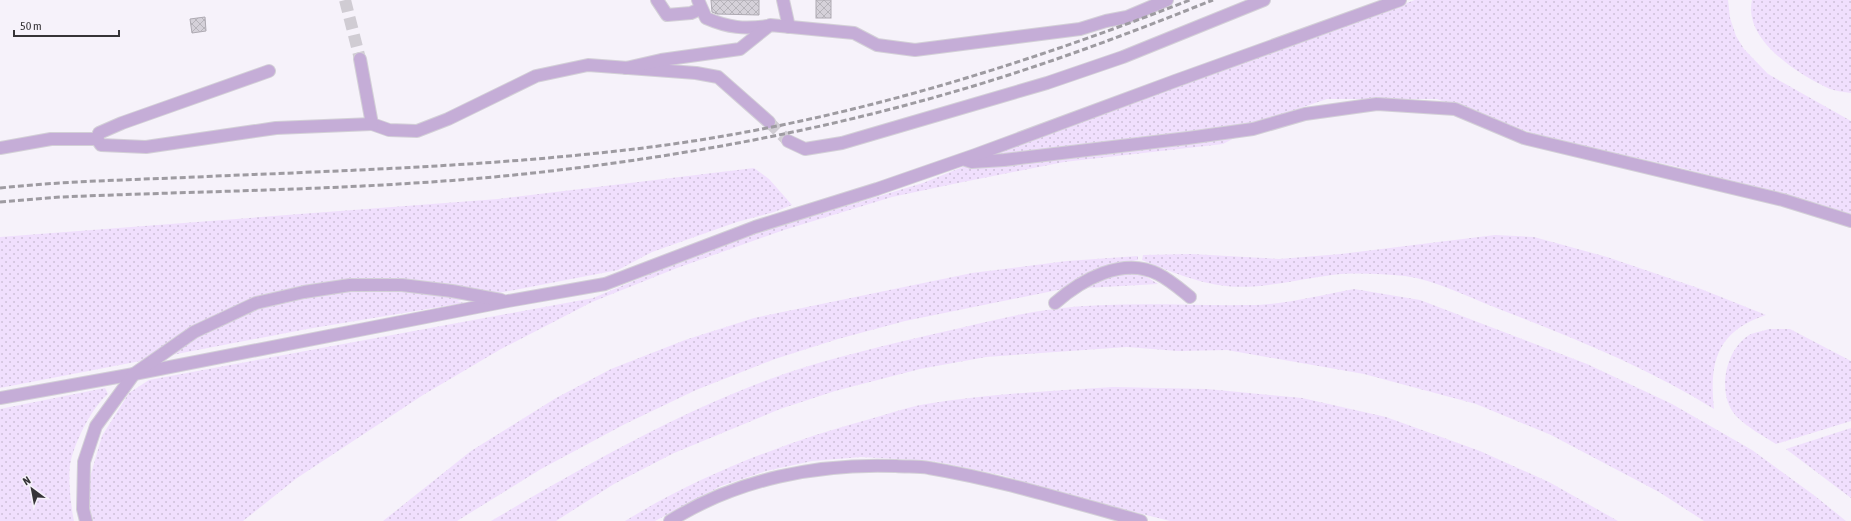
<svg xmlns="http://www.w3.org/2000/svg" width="1851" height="521" viewBox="0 0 1851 521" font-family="'Asap Condensed',sans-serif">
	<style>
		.grass { fill: url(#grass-dots) }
		.building { fill: url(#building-cross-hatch); stroke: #aeaab2 }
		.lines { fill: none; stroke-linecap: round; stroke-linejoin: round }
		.minor-tunnel { stroke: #d0ccd3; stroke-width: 12; stroke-dasharray: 12 6; stroke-linecap: butt }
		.minor-casing { stroke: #d3d0d7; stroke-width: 14 }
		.minor { stroke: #c5add7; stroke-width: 12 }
		.rail { stroke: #9e9ba1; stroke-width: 3; stroke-dasharray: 6 3; stroke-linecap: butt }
	</style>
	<defs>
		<pattern id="grass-dots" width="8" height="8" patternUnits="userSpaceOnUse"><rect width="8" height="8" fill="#f0dffd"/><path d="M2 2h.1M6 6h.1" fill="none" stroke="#cec0d9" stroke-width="1.8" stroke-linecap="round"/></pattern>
		<pattern id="building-cross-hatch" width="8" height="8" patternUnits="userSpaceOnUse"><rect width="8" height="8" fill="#d5d1d9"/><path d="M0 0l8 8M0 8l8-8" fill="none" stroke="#b7b4bb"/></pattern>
	</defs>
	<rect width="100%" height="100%" fill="#f6f2fa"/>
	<g class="grass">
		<path d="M1415,0h313l2,18 6,18 8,13 24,25 83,47v93l-29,-9 -148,-39 -121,-26 -86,-29 -30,-12h-110l-48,16 -56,29 -159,18 -106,21 -66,14 -108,33 -107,38 -85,34 -91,47 -78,46 -126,83 -54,43h-151l-1,-3 -5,-27 16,-55 27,-43 20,-13 444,-82 102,-43 68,-24 160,-48 94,-38z"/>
		<path d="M1752,0h99v93c-7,-1 -15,-2 -21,-4 -31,-14 -87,-49 -78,-89z"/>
		<path d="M754,168l15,11 23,26 -18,7 -37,10 -85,30 -34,18 -161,31 7,2 -157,26 -307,59v-151l498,-38z"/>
		<path d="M1495,235l39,2 73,20 94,32 65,26c-49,16 -57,47 -52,94 -67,-42 -146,-73 -220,-102 -28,-11 -59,-27 -89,-31 -24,-2 -50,-4 -73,-1 -34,4 -71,15 -106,11 -29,-3 -57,-15 -84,-26l1,-5 49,-1 87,5 62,-5z"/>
		<path d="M1138,256v4l-14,3 -61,26 -158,32 -67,18 -63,20 -79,31 -71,34 -84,45 -84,52h-74l88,-70 85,-53 55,-29 74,-29 69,-22 218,-45 95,-12z"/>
		<path d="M1128,272l14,2 16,10 -72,4 9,-6z"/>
		<path d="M1354,289l66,11 167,64 85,40 80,46 63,46 31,25h-142l-45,-29 -108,-57 -75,-31 -112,-30 -137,-24 -49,1 -51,-4 -141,10 -66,12 -85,22 -55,18 -106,44 -60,31 -58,37h-65c94,-55 190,-111 293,-147 50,-17 103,-29 154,-41 39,-9 77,-19 116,-24 65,-8 131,-3 196,-4 33,0 71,-10 104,-16z"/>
		<path d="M1769,329h21l61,32v60l-75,23c-13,-8 -29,-17 -40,-28 -20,-22 -11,-68 15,-82 5,-2 13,-3 18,-5z"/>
		<path d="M1113,387l94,2 95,9 84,19 94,34 69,31 69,39h-448l-99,-25 -70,-21 -68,-14 -72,-4 -49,4 -46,10 -45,15 -66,35h-30c75,-46 160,-79 245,-102 19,-5 37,-12 56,-15 62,-10 125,-13 187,-17z"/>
		<path d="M105,388l3,6c-16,13 -32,46 -37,66 -4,14 0,47 3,61h-74v-112z"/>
		<path d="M1851,428v70l-65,-49z"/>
	</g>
	<g class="building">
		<path d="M711,0h48v15l-42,-1 -5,-2z"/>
		<rect x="816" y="0" width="15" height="18"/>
		<path d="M205,17l1,14 -14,2 -2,-14z"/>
	</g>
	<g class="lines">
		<g class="minor-tunnel">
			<path d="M345,0l15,59"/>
			<path d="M769,122l19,19"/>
		</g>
		<defs>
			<g id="minor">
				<path d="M657,0l10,15 24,-2 9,-4"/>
				<path d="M698,0l8,18c23,10 38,11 62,8"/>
				<path d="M783,0l6,27"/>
				<path d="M360,59l12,65 17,6 28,1 31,-12 88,-43 52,-11 108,8 22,4 51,45"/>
				<path d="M626,68l35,-8 79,-11 30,-24 84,8 23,12 38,5 165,-21 26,-8 21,-4 40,-17"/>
				<path d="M269,71l-147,52 -23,10 -2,6 4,6 45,2 130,-19 96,-4"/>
				<path d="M788,141l17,8 37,-6 205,-60 76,-26 141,-57"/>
				<path d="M0,148l51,-9h46"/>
				<path d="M966,160l6,2 32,-2 184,-22 65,-9 52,-15 72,-10 78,5 69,29 259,62 68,21"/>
				<path d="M1055,303c26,-23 68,-47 103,-29 12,6 22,15 32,23"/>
				<path d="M0,398l134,-24 374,-73 97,-17 150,-57 122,-38 98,-34 200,-74 225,-81"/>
				<path d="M86,521l-3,-12 1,-47 12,-36 38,-52 60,-42 62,-29 48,-11 46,-7h52l50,6 49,9"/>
				<path d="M670,521c67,-42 148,-58 226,-55 11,1 23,0 33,2 72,12 142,34 212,53"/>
			</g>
		</defs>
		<use href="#minor" class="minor-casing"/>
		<use href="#minor" class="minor"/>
		<g class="rail">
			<path d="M0,188c64,-7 130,-8 195,-11 138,-6 276,-10 413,-25 203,-21 392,-78 582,-152"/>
			<path d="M0,202l61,-5c163,-7 328,-7 490,-26 165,-19 328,-52 485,-105 60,-20 119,-43 177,-66"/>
		</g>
	</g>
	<g transform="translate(32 489) rotate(328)" stroke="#f6f2fa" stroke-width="3" paint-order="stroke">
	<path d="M0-3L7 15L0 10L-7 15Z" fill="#363437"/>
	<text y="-6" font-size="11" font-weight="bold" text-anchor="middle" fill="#363437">N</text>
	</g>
	<path d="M14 30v6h105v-6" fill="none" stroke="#363437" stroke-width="2"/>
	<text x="20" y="30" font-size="12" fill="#363437" stroke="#f6f2fa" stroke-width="3" paint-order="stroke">50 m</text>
</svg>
